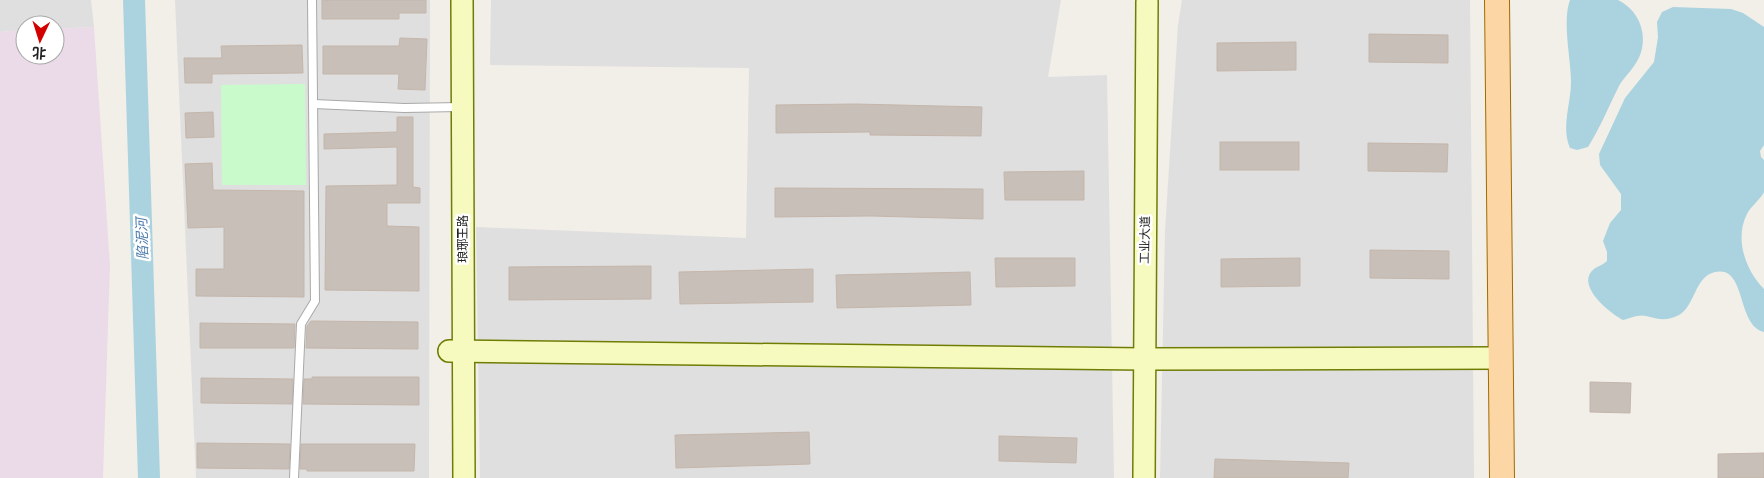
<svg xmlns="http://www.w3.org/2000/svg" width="1764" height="478" viewBox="0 0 1764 478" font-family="Figtree,'Noto Sans SC',sans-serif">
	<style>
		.residential { fill: #e0dfdf }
		.industrial { fill: #ebdbe8 }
		.park { fill: #c8facc }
		.water { fill: #aad3df }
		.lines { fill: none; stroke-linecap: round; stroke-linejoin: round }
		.river { stroke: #aad3df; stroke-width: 22 }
		.building { fill: #c7bfb8; stroke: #c4b6ab }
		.lane-casing { stroke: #a9a9a9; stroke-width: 10 }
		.secondary-casing { stroke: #707d05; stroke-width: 24 }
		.primary-casing { stroke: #a06b00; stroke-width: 26 }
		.lane { stroke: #fff; stroke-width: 8 }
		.secondary { stroke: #f7fabf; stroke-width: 21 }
		.primary { stroke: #fcd6a4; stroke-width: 24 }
		.labels { text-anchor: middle; stroke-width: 5; stroke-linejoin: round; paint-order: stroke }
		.street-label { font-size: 12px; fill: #222; stroke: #fff }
		.water-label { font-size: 14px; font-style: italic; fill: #4a7aab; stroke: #fff }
	</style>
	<rect width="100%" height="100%" fill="#f2efe9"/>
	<g class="residential">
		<path d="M0,0h91l3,27 -39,2v-4h-30v5l-25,2z"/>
		<path d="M175,0h255l-1,478h-233z"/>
		<path d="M491,0h570l-13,77 59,-2 7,403h-634l-4,-251 270,11 3,-170 -259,-3z"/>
		<path d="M1182,0h288l4,478h-314l5,-247 13,-206z"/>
	</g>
	<path class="industrial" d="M94,27l16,238 -7,213h-103v-446l25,-2v25h30v-26z"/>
	<path class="park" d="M305,84l1,101h-84l-1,-100z"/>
	<g class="water">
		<path d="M1570,0h48c25,12 33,44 16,66 -5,8 -12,13 -16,22 -10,20 -18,40 -30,59l-11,3 -7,-2c-9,-21 1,-45 1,-66 0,-23 -9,-61 -1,-82z"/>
		<path d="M1673,7l58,2 12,4 21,14v118l-4,6 1,6 3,3c0,9 0,24 0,32 -4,8 -13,14 -17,22 -13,25 -1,57 17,75v43c-28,-7 -17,-67 -49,-60 -21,5 -19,33 -36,43 -14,7 -20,4 -33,1 -7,-2 -16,2 -23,4 -12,-6 -49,-35 -29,-51 4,-3 9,-4 13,-8v-9l-4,-11 7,-18 11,-13v-16l-21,-29 -1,-11 26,-56 29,-36 4,-25 -1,-15 5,-10z"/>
	</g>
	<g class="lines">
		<path class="river" d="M134,0l15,478"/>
	</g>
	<g class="building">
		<path d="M322,0h104v13h-27v6h-77z"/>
		<path d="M1369,34l79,1v28l-79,-1z"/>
		<path d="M400,38l27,1 -2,51 -27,-1 1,-15h-76v-28h76z"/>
		<path d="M1296,42v28l-79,1v-28z"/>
		<path d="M302,45l1,28 -91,1v9h-27l-1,-25h38l-1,-12z"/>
		<path d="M855,104l127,3 -1,29 -111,-1v-3l-94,1v-28z"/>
		<path d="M213,112l1,25 -28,1 -1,-25z"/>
		<path d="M397,117h16v70l7,1v15h-33v23l32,1v64l-94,-1 1,-104 71,-1v-38l-73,2v-15l73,-2z"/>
		<rect x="1220" y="142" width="79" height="28"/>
		<path d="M1368,143l80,1 -1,28 -79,-1z"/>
		<path d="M212,163l1,27 91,1v106l-108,-1v-27h28v-42l-36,1 -3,-64z"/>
		<path d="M1084,171v29h-79l-1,-28z"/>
		<path d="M775,188l208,1v30l-112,-3 -96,1z"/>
		<path d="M1370,250l79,1v28l-79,-1z"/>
		<path d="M995,258h80v28l-79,1z"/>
		<path d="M1300,258v28l-79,1v-28z"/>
		<path d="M651,266v33l-142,1v-33z"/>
		<path d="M813,269v33l-133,2 -1,-32z"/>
		<path d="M970,272l1,33 -134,3 -1,-33z"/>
		<path d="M311,321l107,1v27l-112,-1 1,-22z"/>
		<path d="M200,323l95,1 -1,24h-94z"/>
		<path d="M312,377h107v28l-116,-1 1,-25h8z"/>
		<path d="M201,378l92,1 -1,25 -91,-1z"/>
		<path d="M1590,382l41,1 -1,30 -40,-1z"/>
		<path d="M809,432l1,32 -134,4 -1,-33z"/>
		<path d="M999,436l78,2 -1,25 -77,-2z"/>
		<path d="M197,443l93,1 -1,25 -92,-1z"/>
		<path d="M301,444h114l-1,27h-107v-2h-7z"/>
		<path d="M1764,453v25h-46v-24z"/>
		<path d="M1215,459l134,4 -1,15h-134z"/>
	</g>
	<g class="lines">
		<defs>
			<g id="lane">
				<path d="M314,104l90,4 56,-1"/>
				<path d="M294,478l7,-154 14,-23 -3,-301"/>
			</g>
			<g id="secondary">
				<path d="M462,0l2,478"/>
				<path d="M449,351l695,8 357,-1"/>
				<path d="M1144,478l3,-476"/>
			</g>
			<path id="primary" d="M1497,0l5,478"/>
		</defs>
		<use href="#lane" class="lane-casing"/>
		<use href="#secondary" class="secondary-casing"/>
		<use href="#primary" class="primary-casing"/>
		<use href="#lane" class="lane"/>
		<use href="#secondary" class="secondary"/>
		<use href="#primary" class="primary"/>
	</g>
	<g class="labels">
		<g class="street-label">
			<text transform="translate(463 239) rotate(-90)" y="4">琅琊王路</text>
			<text transform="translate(1145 240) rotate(-89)" y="4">工业大道</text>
		</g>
		<g class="water-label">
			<text transform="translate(142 239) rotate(-92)" y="5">陷泥河</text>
		</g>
	</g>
	<g transform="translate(40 40) rotate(184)"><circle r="24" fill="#ffffff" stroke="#a7a7a7"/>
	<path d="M0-4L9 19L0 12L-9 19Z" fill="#d40000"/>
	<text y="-8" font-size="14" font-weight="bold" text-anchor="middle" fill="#222222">北</text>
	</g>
</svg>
